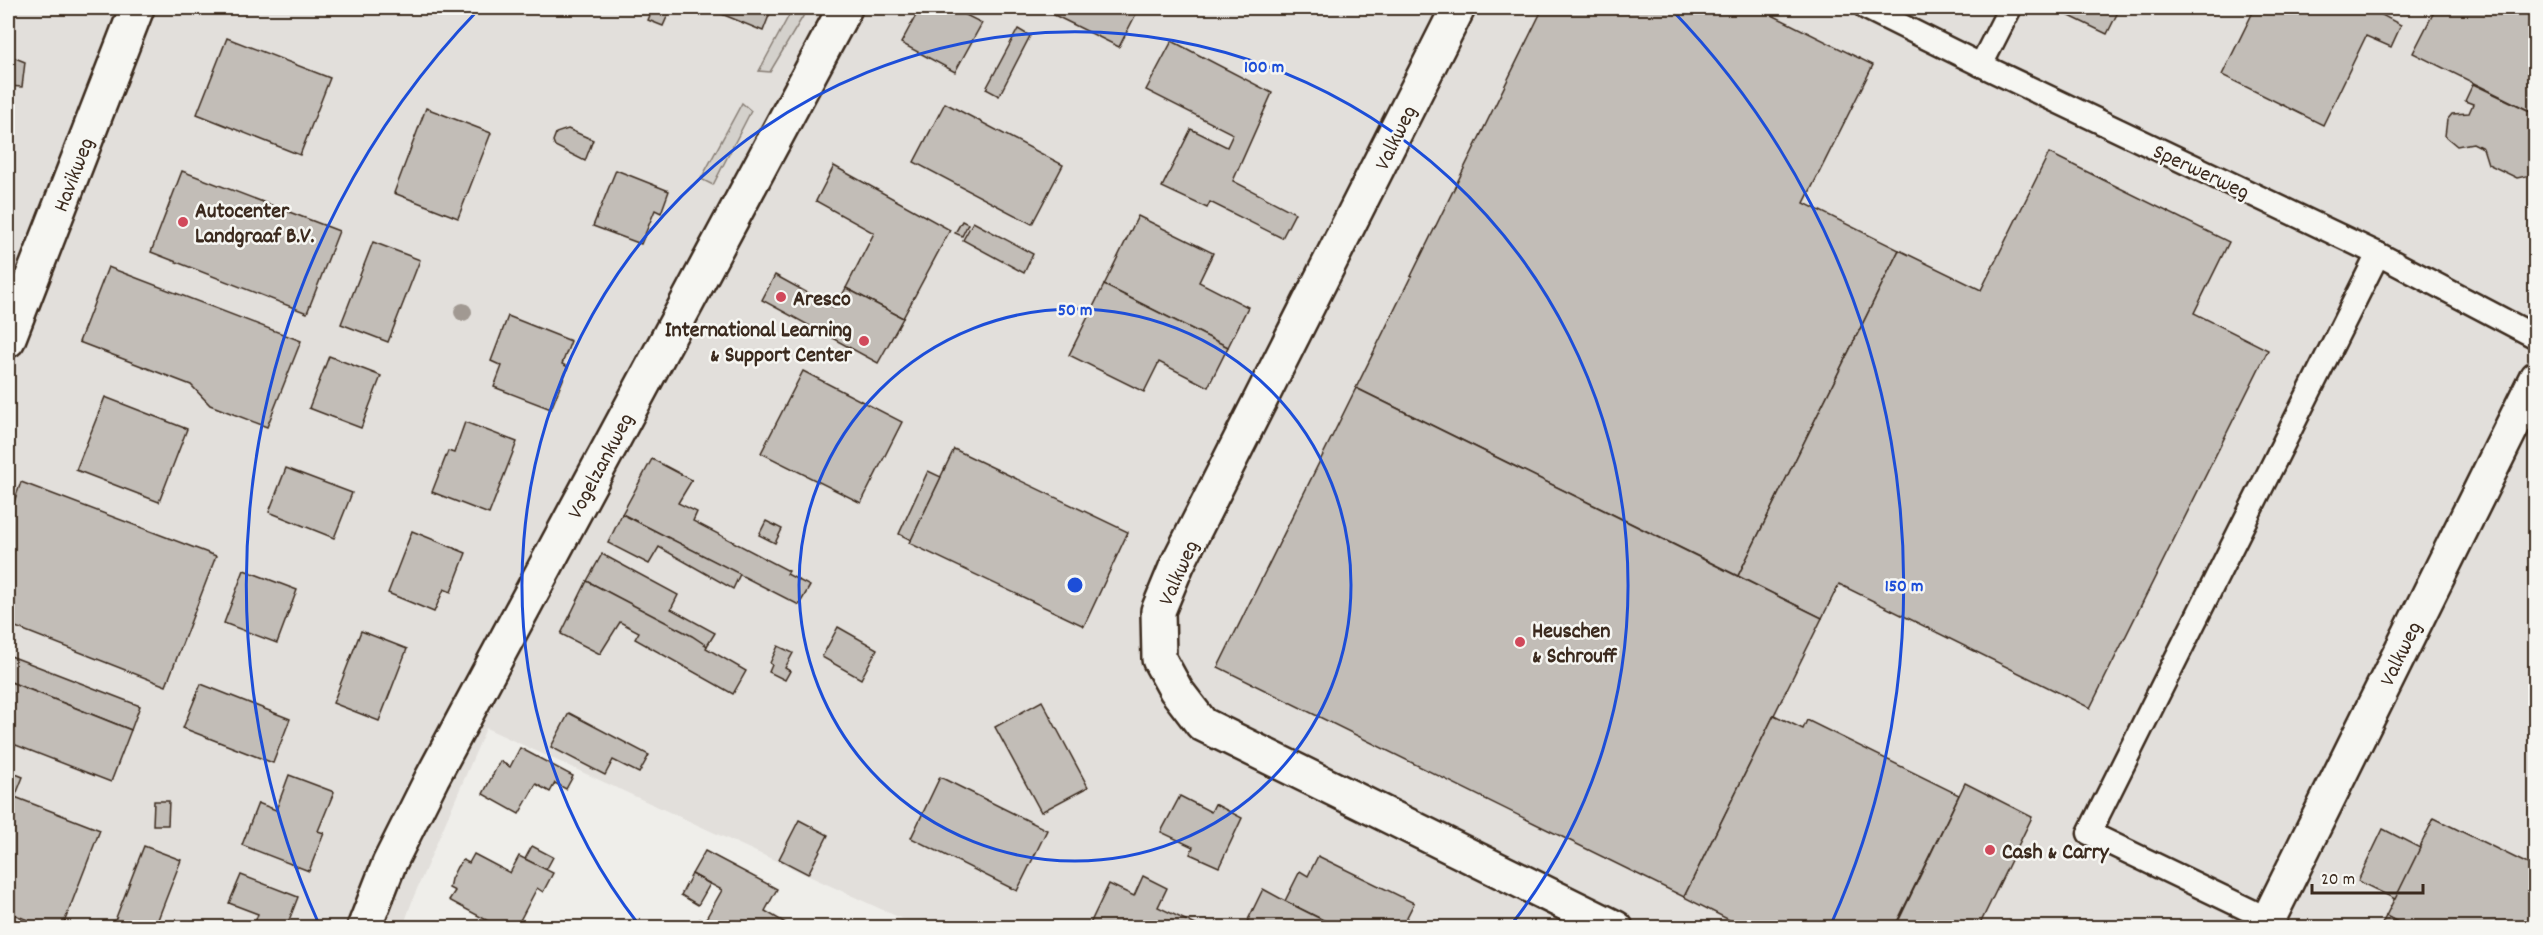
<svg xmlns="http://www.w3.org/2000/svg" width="2543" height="935" viewBox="0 0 2543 935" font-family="Dekko,sans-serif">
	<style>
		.built { fill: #e2dfdb }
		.green { fill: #d4d1cc; stroke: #887e75; stroke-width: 1.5 }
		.building { fill: #c2bdb7; stroke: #3b2a1e; stroke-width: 1.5 }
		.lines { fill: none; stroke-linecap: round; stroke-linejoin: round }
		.lane-casing { stroke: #3b2a1e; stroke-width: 27 }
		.street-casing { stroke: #3b2a1e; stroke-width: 38 }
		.secondary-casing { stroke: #3b2a1e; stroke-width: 38 }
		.lane { stroke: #f6f6f2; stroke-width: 22 }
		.street { stroke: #f6f6f2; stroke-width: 33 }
		.secondary { stroke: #f6f6f2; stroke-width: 33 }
		.tree { fill: #a19992 }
		.ring { fill: none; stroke: #1d4ed8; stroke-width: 3 }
		.poi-dot { fill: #d1495b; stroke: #f6f6f2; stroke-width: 2 }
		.labels { text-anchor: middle; stroke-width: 5; stroke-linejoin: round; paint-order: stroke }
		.street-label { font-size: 22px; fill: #3b2a1e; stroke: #f6f6f2 }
		.poi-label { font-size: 22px; font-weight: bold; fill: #3b2a1e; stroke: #f6f6f2; text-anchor: start }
		.centre { fill: #1d4ed8; stroke: #f6f6f2; stroke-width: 3 }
		.ring-label { font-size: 18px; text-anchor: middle; font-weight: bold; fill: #1d4ed8; stroke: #f6f6f2; stroke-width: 5; stroke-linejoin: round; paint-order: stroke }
	</style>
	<rect width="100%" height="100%" fill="#efeeea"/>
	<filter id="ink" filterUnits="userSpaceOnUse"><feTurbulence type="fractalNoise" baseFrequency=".0167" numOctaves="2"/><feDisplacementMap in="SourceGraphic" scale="12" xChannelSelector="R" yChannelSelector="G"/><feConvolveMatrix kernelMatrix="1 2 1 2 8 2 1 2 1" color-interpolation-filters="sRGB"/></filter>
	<g filter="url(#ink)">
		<path class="built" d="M8,8h2527v919h-1615l-434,-199 -72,168 -11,31h-395z"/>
		<g class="green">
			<path d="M793,8h15l-38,64 -11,-1z"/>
			<path d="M742,103l9,8 -38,74 -12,-6z"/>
		</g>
		<g class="building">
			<path d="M653,8h18l-8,18 -15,-6z"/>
			<path d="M707,8h65l-9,23z"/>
			<path d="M920,8h32l30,15 -27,49 -54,-29z"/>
			<path d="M1040,8h99l-20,39z"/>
			<path d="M1543,8h215l115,57 -69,138 95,47 -161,326 -382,-188z"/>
			<path d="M2053,8h67l-13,26z"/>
			<path d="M2255,8h125l-2,5 23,12 -10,22 -25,-11 -43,89 -101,-50z"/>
			<path d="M2436,8h100v106l-123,-61z"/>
			<path d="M1018,29l12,7 -31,60 -13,-7z"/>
			<path d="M227,38l103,40 -30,77 -103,-41z"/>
			<path d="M1172,41l100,52 -39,88 62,32 -13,25 -72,-36 -3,6 -45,-21 29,-58 36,18 6,-13 -87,-44z"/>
			<path d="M8,55l17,7 -3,25 -14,-1z"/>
			<path d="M2473,84l63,30v60l-19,4 -29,-14 -5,-16 -10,-5 -16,3 -12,-10 2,-16 5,-6 17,-1 4,-9 -8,-3z"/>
			<path d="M945,103l118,62 -31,59 -118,-62z"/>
			<path d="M426,108l65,25 -33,85 -64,-25z"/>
			<path d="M568,129l25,11 -8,21 -30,-15 -2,-5 3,-8z"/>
			<path d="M2049,153l180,89 -35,71 74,37 -178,358 -251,-124 -17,34 -84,-42 161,-326 82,40z"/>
			<path d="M834,166l116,64 -47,88 -57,-30 28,-55 -58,-32z"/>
			<path d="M616,170l53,21 -8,22 -6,-3 -14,34 -48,-18z"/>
			<path d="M182,171l157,60 -32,82 -156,-61z"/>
			<path d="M1138,216l75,37 -14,29 49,25 -20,40 -124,-62z"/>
			<path d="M962,221l6,3 -6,12 -7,-3z"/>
			<path d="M973,222l60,32 -9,19 -61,-33z"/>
			<path d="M373,242l47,18 -32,82 -47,-18z"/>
			<path d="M108,267l193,74 -34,86 -57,-22 -19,-20 -112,-43z"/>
			<path d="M775,275l60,33 11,-20 57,30 -25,45 -116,-63z"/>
			<path d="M1104,285l124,62 -20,40 -49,-25 -15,30 -75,-37z"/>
			<path d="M508,316l63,25 -9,23 6,3 -17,42 -57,-22 8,-21 -11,-5z"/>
			<path d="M329,356l52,20 -20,52 -52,-20z"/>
			<path d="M803,371l99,51 -41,81 -100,-50z"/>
			<path d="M1356,388l466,230 -138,279 -466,-230z"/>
			<path d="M105,397l82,32 -28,73 -83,-32z"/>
			<path d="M465,422l52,20 -28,72 -57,-22 16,-41 6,2z"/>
			<path d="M954,449l174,83 -44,94 -175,-83z"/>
			<path d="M652,459l40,21 -14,23 19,9 -4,9 96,50 -2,3 23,12 -11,19 -177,-91z"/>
			<path d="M286,468l66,25 -18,45 -65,-26z"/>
			<path d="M928,471l13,6 -30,63 -12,-6z"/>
			<path d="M21,482l195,74 -50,130 -158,-62v-105z"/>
			<path d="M622,514l118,60 -7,15 -74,-42 -10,17 -41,-21z"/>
			<path d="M766,521l16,8 -7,14 -16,-8z"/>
			<path d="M412,531l54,22 -15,39 -7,-3 -10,23 -46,-19z"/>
			<path d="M602,554l76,41 -7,14 44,24 -8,13 -120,-65z"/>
			<path d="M244,570l53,20 -20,53 -53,-20z"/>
			<path d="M587,581l105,55 15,10 -1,2 40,23 -13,23 -98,-55 4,-7 -19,-10 -20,32 -39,-20z"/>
			<path d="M838,627l39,22 -16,30 -39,-22z"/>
			<path d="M361,631l46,18 -28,72 -46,-18z"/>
			<path d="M778,646l15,7 -8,15 5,3 -5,9 -16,-8 3,-7 -2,-2z"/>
			<path d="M8,655l132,51 -9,24 -123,-49z"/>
			<path d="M8,681l123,49 -20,52 -103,-40z"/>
			<path d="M201,684l89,35 -17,44 -90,-35z"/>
			<path d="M1042,701l46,86 -47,25 -46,-85z"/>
			<path d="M569,713l80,42 -10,18 -26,-13 -8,15 -54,-28z"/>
			<path d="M1774,715l29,14 4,-9 152,75 -65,133h-149l-61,-31z"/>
			<path d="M520,748l53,28 -7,13 -11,-6 -5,9 -14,-8 -17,30 -36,-20 17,-33 10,6z"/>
			<path d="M8,771l15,6 -8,20 85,33 -38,98h-15l-39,-16v-88l6,-15 -6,-2z"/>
			<path d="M289,775l45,17 -16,39 6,2 -15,38 -67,-26 16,-42 18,7z"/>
			<path d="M940,777l107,53 -30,61 -106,-53z"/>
			<path d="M1965,783l67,34 -54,111h-83z"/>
			<path d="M1180,796l31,16 4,-8 27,14 -23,49 -29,-13 3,-7 -32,-15z"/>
			<path d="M154,801h15l-1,24h-15z"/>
			<path d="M2434,818l102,50 -3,60h-124l-23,-12z"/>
			<path d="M799,820l29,15 -20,39 -29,-15z"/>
			<path d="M2383,829l37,19 -25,51 -37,-18z"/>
			<path d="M144,846l37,14 -24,62 7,3 -1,3h-51z"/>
			<path d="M532,846l21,11 -7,13 -21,-11z"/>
			<path d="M705,851l72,38 -12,22 29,17h-99l5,-9 4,3 18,-32 -30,-16z"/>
			<path d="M474,854l36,19 9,-17 34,17 -10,19 -6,-4 -21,40h-15l-52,-28 6,-9 -6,-3 2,-9 6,-12 6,-7 6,3z"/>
			<path d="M1318,856l96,47 -10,20 8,5h-73l-54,-27 15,-30 8,5z"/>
			<path d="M692,874l18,10 -12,21 -17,-10z"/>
			<path d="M241,875l57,22 -12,31h-33l5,-14 -29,-11z"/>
			<path d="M1143,876l24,12 -9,19 38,18 -2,3h-106l21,-44 25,12z"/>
			<path d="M1263,889l22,12 54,27h-95z"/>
			<path d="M2386,916l23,12h-29z"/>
		</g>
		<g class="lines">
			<defs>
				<g id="lane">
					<path d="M1866,8l115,57 397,189 158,83"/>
					<path d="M1981,65l29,-57"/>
					<path d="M2268,919l-179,-86 289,-579"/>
				</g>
				<g id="street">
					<path d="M1458,8l-281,557 -19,46 1,48 17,31 26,34 414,204"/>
					<path d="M8,340l129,-332"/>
					<path d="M2264,928l272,-550"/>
				</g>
				<path id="secondary" d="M364,928l25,-64 43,-86 413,-770"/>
			</defs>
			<use href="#lane" class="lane-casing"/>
			<use href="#street" class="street-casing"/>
			<use href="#secondary" class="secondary-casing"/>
			<use href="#lane" class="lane"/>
			<use href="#street" class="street"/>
			<use href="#secondary" class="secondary"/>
		</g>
		<circle class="tree" cx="463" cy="312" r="9"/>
	</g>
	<g class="ring">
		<circle cx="1075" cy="585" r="276"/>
		<path d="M639 925A553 553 0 1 1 1511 925"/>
		<path d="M318 922A829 829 0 0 1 479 9M1671 9A829 829 0 0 1 1832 922"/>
	</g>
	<g class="poi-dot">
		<circle cx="183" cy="222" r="6"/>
		<circle cx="781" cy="297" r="6"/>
		<circle cx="864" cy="341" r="6"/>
		<circle cx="1520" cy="642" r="6"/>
		<circle cx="1990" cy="850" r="6"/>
	</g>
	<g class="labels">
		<g class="street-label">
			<text transform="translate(1394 137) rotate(-64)" y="8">Valkweg</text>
			<text transform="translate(2202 170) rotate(25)" y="8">Sperwerweg</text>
			<text transform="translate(72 174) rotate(-69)" y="8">Havikweg</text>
			<text transform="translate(599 465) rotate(-62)" y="8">Vogelzankweg</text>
			<text transform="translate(1177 572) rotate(-66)" y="8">Valkweg</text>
			<text transform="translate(2399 653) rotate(-64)" y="8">Valkweg</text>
		</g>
		<g class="poi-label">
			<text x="195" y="217">Autocenter<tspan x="195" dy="25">Landgraaf B.V.</tspan></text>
			<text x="793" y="305">Aresco</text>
			<text x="852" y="336" text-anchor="end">International Learning<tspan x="852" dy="25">&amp; Support Center</tspan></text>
			<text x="1532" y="637">Heuschen<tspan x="1532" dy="25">&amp; Schrouff</tspan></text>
			<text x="2002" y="858">Cash &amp; Carry</text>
		</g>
	</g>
	<circle cx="1075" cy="585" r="9" class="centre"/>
	<g class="ring-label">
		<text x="1264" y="72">100 m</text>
		<text x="1075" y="315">50 m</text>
		<text x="1904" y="591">150 m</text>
	</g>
	<rect width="2543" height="935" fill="none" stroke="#f6f6f2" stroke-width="30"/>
	<rect x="15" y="15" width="2513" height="905" fill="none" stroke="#3b2a1e" stroke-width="2" filter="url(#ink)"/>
	<path d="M2312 884v9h111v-9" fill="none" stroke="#3b2a1e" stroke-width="3"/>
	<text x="2321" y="884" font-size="18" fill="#3b2a1e" stroke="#f6f6f2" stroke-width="4.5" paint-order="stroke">20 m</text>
</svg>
